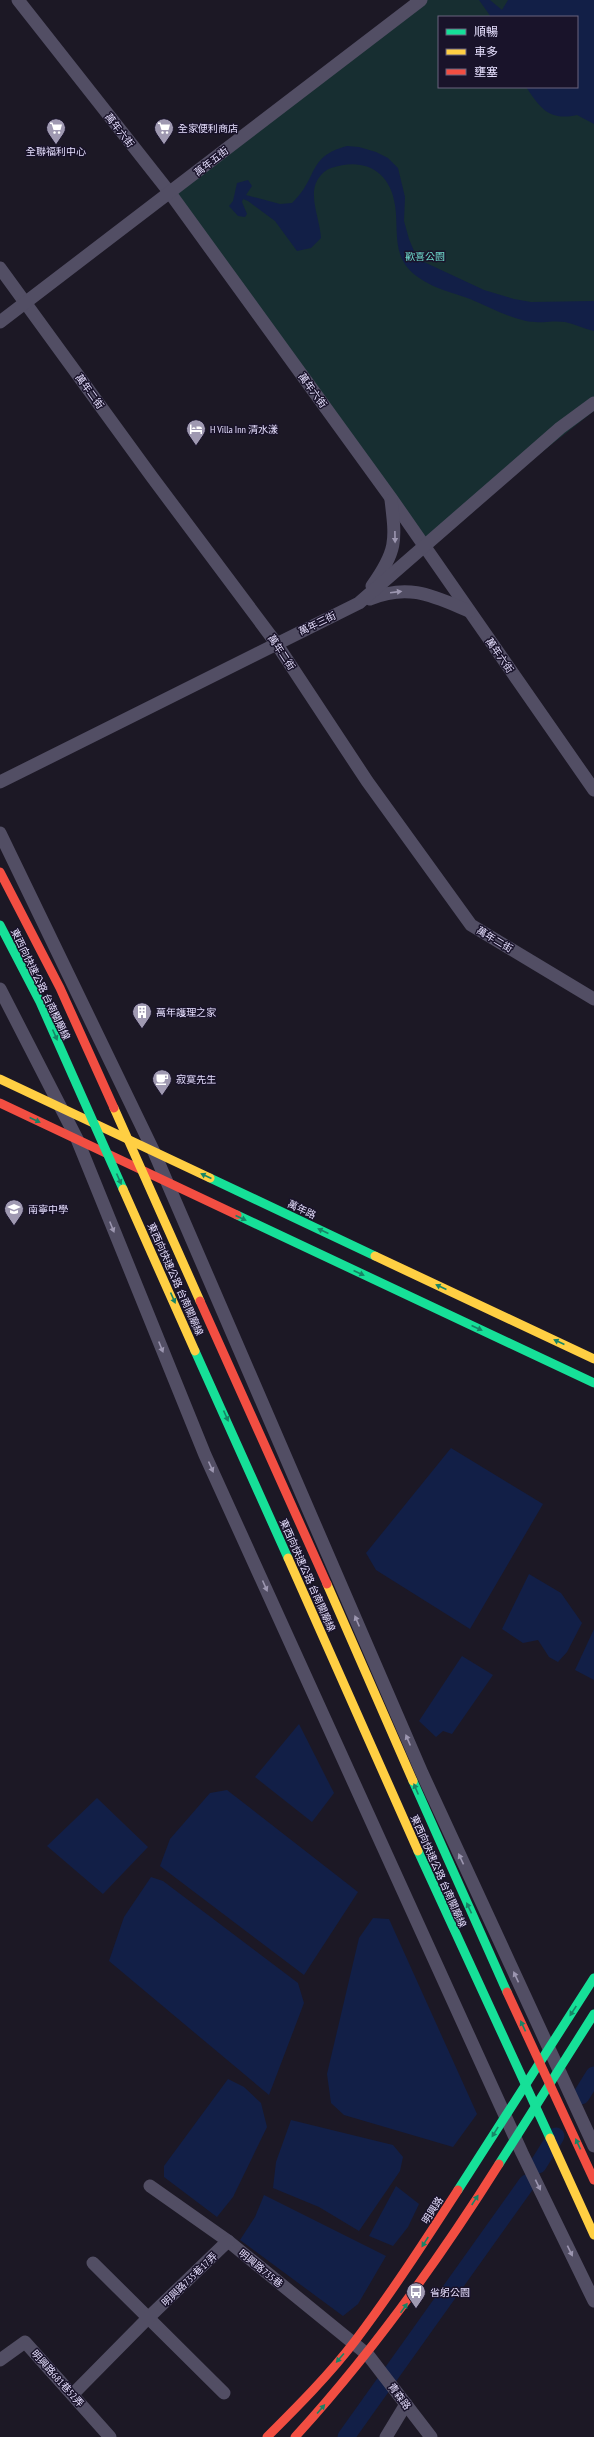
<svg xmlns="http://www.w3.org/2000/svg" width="594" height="2437" viewBox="0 0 594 2437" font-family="'PT Sans Narrow','Noto Sans TC',sans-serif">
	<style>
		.green { fill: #172e31; fill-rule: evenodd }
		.water { fill: #121f47 }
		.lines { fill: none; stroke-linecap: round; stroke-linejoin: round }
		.canal { stroke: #121f47; stroke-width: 17 }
		.street { stroke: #524e64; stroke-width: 13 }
		.fast { stroke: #16e098; stroke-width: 9 }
		.slow { stroke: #ffcf43; stroke-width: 9 }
		.jam { stroke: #f24e42; stroke-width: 9 }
		.fast-bridge { stroke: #16e098; stroke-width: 9 }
		.slow-bridge { stroke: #ffcf43; stroke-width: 9 }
		.jam-bridge { stroke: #f24e42; stroke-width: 9 }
		.oneway { fill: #9c96b0 }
		.oneway2 { fill: #178466 }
		.labels { text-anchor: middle; stroke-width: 3; stroke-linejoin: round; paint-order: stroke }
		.poi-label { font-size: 10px; fill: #e5defd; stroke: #19132a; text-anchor: start }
		.street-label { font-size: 10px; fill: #e5defd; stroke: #19132a }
		.park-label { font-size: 10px; fill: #6ed9ca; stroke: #19132a }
	</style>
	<rect width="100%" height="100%" fill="#1c1825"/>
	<path class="green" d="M421,0h173v411l-170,134 -254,-352zM439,17h138v70h-138z"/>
	<g class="water">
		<path d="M479,0h11l12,10 6,-10h86v124l-17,-9c-28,6 -36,-6 -51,-28h51v-70h-86z"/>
		<path d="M347,146l12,1 17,5 12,6 10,10 7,29 -1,24 5,18 5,12 10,11 60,28 30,9 17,3 63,-1v30c-10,-2 -19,-7 -29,-9 -13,-2 -26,2 -39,-1 -20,-4 -38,-15 -56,-22 -22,-8 -36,-10 -55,-24 -24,-19 -16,-45 -20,-70 -5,-35 -32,-48 -64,-37 -9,3 -16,13 -17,23 -1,16 6,31 7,47l-10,10 -14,3 -22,-30 -27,-20 -5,-2 -1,3 5,12 -2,3 -7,-1 -9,-10 4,-5 4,-18 11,-3 4,6 -6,9 34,9 12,-1c27,-25 14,-46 55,-57z"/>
		<path d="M451,1448l92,56 -73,125 -94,-59 -10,-17z"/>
		<path d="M529,1574l32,19 21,30 -15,29 -9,10 -9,-5 -11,-17 -15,3 -21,-14z"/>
		<path d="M594,1629v51l-19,-10z"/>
		<path d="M462,1656l31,19 -41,59 -9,-3 -7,6 -17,-16z"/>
		<path d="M299,1724l35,69 -22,29 -57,-45z"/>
		<path d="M227,1790l131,102 -54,83 -144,-109 10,-27 40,-46z"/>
		<path d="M97,1798l51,49 -45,47 -56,-48z"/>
		<path d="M151,1877l12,4 135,102 6,20 -35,92 -160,-134 15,-44z"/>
		<path d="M373,1918l16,1 88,195 -24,33 -109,-32 -13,-12 -4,-29 32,-136z"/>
		<path d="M228,2079l16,8 17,16 6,24 -34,70 -16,20 -53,-40v-11z"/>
		<path d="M291,2120l102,25 10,12 -3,14 -41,60 -40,-24 -46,-19 3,-26z"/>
		<path d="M396,2186l23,18 -11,23 -15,19 -24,-10z"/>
		<path d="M264,2195l122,61 -28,48 -15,12 -103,-76 15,-23z"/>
	</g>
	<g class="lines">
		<g class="canal">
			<path d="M581,2096l13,-21"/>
			<path d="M538,2165l18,-29"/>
			<path d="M346,2437l181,-254"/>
		</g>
		<g class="street">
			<path d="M18,0l152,193 221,305 203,292"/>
			<path d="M0,268l152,209 124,166 91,138 104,144 123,74"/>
			<path d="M0,322l421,-322"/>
			<path d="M372,586c25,-35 24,-45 19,-86"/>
			<path d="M370,599c39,-16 63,-3 99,12"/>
			<path d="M0,782l359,-179 201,-175 34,-25"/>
			<path d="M0,833l154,319 268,621 172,373"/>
			<path d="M0,989l77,150 128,316 317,698 72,148"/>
			<path d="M150,2186l78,55 140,114 63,82"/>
			<path d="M93,2263l131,130"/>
			<path d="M0,2360l25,-18 85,95"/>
			<path d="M73,2394l76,-77 79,-76"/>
			<path d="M386,2437l20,-33"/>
		</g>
		<g class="fast">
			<path d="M210,1178l165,78"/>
			<path d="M237,1215l357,168"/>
			<path d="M499,2164l95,-150"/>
			<path d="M458,2190l136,-212"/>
		</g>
		<g class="slow">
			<path d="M0,1079l210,99"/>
			<path d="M375,1256l219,103"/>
		</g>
		<g class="jam">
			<path d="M0,1103l237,112"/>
			<path d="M267,2437c31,-31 62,-62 88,-96 37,-49 70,-100 103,-151"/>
			<path d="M295,2437c77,-84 143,-176 204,-273"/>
		</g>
		<g class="fast-bridge">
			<path d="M0,925l40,77 83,187"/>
			<path d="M195,1351l93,207"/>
			<path d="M413,1781l94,211"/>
			<path d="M418,1851l132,287"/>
		</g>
		<g class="slow-bridge">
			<path d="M114,1108l86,193"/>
			<path d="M123,1189l72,162"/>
			<path d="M288,1558l130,293"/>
			<path d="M327,1584l86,197"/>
			<path d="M550,2138l44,97"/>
		</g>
		<g class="jam-bridge">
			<path d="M0,872l60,116 54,120"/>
			<path d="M200,1301l127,283"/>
			<path d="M507,1992l87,188"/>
		</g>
	</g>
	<defs><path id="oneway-solid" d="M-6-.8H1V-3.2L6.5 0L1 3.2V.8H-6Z"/></defs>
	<g class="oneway">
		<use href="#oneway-solid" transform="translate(395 537) rotate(89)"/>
		<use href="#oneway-solid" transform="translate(396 592) rotate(-7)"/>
		<use href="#oneway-solid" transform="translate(112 1227) rotate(68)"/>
		<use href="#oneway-solid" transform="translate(161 1347) rotate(68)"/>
		<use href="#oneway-solid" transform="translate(211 1467) rotate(66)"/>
		<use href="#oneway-solid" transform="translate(265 1586) rotate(66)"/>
		<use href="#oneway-solid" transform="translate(357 1621) rotate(-113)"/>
		<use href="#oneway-solid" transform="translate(408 1740) rotate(-113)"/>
		<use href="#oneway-solid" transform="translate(461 1859) rotate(-115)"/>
		<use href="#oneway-solid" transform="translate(516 1977) rotate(-115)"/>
		<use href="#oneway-solid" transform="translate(538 2185) rotate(64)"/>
		<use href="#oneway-solid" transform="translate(570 2251) rotate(64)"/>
	</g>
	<g class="oneway2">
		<use href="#oneway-solid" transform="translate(55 1035) rotate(66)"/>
		<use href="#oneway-solid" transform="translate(35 1120) rotate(25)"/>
		<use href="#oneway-solid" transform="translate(206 1176) rotate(-155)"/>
		<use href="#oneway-solid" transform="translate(119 1179) rotate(66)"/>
		<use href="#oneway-solid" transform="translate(241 1218) rotate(25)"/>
		<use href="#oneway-solid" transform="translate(323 1231) rotate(-155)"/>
		<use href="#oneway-solid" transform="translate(359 1273) rotate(25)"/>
		<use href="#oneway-solid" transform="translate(441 1287) rotate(-155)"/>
		<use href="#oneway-solid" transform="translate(173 1298) rotate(66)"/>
		<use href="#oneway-solid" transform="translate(477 1328) rotate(25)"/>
		<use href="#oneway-solid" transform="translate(559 1342) rotate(-155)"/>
		<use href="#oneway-solid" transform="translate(226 1416) rotate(66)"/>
		<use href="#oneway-solid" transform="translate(416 1789) rotate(-113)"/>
		<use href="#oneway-solid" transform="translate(469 1908) rotate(-115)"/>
		<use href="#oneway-solid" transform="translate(573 2011) rotate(123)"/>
		<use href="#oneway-solid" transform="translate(523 2026) rotate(-115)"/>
		<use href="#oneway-solid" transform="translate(495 2132) rotate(122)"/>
		<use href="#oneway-solid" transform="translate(578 2144) rotate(-115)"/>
		<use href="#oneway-solid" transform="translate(475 2200) rotate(-57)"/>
		<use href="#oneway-solid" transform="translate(425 2242) rotate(123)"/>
		<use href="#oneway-solid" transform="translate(404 2308) rotate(-55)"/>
		<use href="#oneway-solid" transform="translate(340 2358) rotate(131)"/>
		<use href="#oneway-solid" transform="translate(321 2409) rotate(-49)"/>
	</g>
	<defs>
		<symbol id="supermarket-pin" viewBox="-11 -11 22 30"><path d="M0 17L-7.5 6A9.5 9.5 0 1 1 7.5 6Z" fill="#9f99b1" stroke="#19132a"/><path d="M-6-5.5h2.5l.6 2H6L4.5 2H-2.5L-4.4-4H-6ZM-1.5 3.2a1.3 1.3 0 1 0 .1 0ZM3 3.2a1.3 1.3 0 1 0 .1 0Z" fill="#fff"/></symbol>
		<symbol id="hotel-pin" viewBox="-11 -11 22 30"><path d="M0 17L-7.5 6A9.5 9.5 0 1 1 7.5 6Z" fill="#9f99b1" stroke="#19132a"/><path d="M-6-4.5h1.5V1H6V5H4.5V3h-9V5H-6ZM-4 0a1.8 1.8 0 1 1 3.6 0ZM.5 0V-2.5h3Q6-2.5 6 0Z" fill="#fff"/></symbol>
		<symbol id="building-pin" viewBox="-11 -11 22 30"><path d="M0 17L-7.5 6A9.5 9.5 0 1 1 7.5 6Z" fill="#9f99b1" stroke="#19132a"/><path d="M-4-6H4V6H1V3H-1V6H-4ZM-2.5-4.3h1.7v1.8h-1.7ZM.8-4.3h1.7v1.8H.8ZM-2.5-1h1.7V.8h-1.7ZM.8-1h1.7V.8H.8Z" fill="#fff"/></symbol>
		<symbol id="cafe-pin" viewBox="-11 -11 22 30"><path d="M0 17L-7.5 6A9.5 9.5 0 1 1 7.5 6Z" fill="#9f99b1" stroke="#19132a"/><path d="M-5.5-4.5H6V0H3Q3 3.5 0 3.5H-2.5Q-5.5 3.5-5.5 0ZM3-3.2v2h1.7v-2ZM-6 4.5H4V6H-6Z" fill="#fff"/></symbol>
		<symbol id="school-pin" viewBox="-11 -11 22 30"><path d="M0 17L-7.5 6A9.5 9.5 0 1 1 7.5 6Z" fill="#9f99b1" stroke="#19132a"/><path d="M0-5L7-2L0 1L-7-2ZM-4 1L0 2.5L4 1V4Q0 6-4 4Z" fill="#fff"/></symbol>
		<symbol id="bus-pin" viewBox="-11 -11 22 30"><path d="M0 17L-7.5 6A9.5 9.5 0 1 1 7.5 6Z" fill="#9f99b1" stroke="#19132a"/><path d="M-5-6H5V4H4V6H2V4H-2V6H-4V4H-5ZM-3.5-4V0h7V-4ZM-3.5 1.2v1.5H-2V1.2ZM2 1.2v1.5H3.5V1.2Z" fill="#fff"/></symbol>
	</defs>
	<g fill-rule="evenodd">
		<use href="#supermarket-pin" x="45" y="117" width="22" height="30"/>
		<use href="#supermarket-pin" x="153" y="117" width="22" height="30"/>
		<use href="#hotel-pin" x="185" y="418" width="22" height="30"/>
		<use href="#building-pin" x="131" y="1001" width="22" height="30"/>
		<use href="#cafe-pin" x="151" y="1068" width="22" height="30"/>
		<use href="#school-pin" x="3" y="1198" width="22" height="30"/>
		<use href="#bus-pin" x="405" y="2281" width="22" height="30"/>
	</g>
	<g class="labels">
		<g class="poi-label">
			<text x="178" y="132">全家便利商店</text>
			<text x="56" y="155" text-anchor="middle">全聯福利中心</text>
			<text x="210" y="433">H Villa Inn 清水漾</text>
			<text x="156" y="1016">萬年護理之家</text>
			<text x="176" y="1083">寂寞先生</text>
			<text x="28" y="1213">南寧中學</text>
			<text x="430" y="2296">省躬公園</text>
		</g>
		<g class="street-label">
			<text transform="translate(120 130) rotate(52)" y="4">萬年六街</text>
			<text transform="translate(211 161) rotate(-38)" y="4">萬年五街</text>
			<text transform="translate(313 390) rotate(54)" y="4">萬年六街</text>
			<text transform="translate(90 391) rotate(54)" y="4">萬年二街</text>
			<text transform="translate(317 623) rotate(-26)" y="4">萬年三街</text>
			<text transform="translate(282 652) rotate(56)" y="4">萬年二街</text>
			<text transform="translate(500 655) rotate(55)" y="4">萬年六街</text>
			<text transform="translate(495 939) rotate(31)" y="4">萬年二街</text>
			<text transform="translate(41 984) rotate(64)" y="4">東西向快速公路 台南關廟線</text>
			<text transform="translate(302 1209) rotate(25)" y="4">萬年路</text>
			<text transform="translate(176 1279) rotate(66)" y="4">東西向快速公路 台南關廟線</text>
			<text transform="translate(308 1575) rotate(66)" y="4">東西向快速公路 台南關廟線</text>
			<text transform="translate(439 1871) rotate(66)" y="4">東西向快速公路 台南關廟線</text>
			<text transform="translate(432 2210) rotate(-57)" y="4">明興路</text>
			<text transform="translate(261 2268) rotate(39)" y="4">明興路735巷</text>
			<text transform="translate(189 2279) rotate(-44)" y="4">明興路735巷17弄</text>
			<text transform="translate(58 2378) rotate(48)" y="4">明興路681巷52弄</text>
			<text transform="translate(400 2396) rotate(53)" y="4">青森路</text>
		</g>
		<g class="park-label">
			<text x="425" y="260">歡喜公園</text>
		</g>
	</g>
	<rect x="438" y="16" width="140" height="72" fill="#19132a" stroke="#6b647e"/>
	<rect x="446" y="29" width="20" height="6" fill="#16e098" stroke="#6b647e"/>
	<text x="474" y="36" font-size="12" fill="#e5defd">順暢</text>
	<rect x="446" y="49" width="20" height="6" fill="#ffcf43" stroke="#6b647e"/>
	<text x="474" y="56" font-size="12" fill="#e5defd">車多</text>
	<rect x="446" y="69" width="20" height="6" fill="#f24e42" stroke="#6b647e"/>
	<text x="474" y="76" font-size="12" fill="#e5defd">壅塞</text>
</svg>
